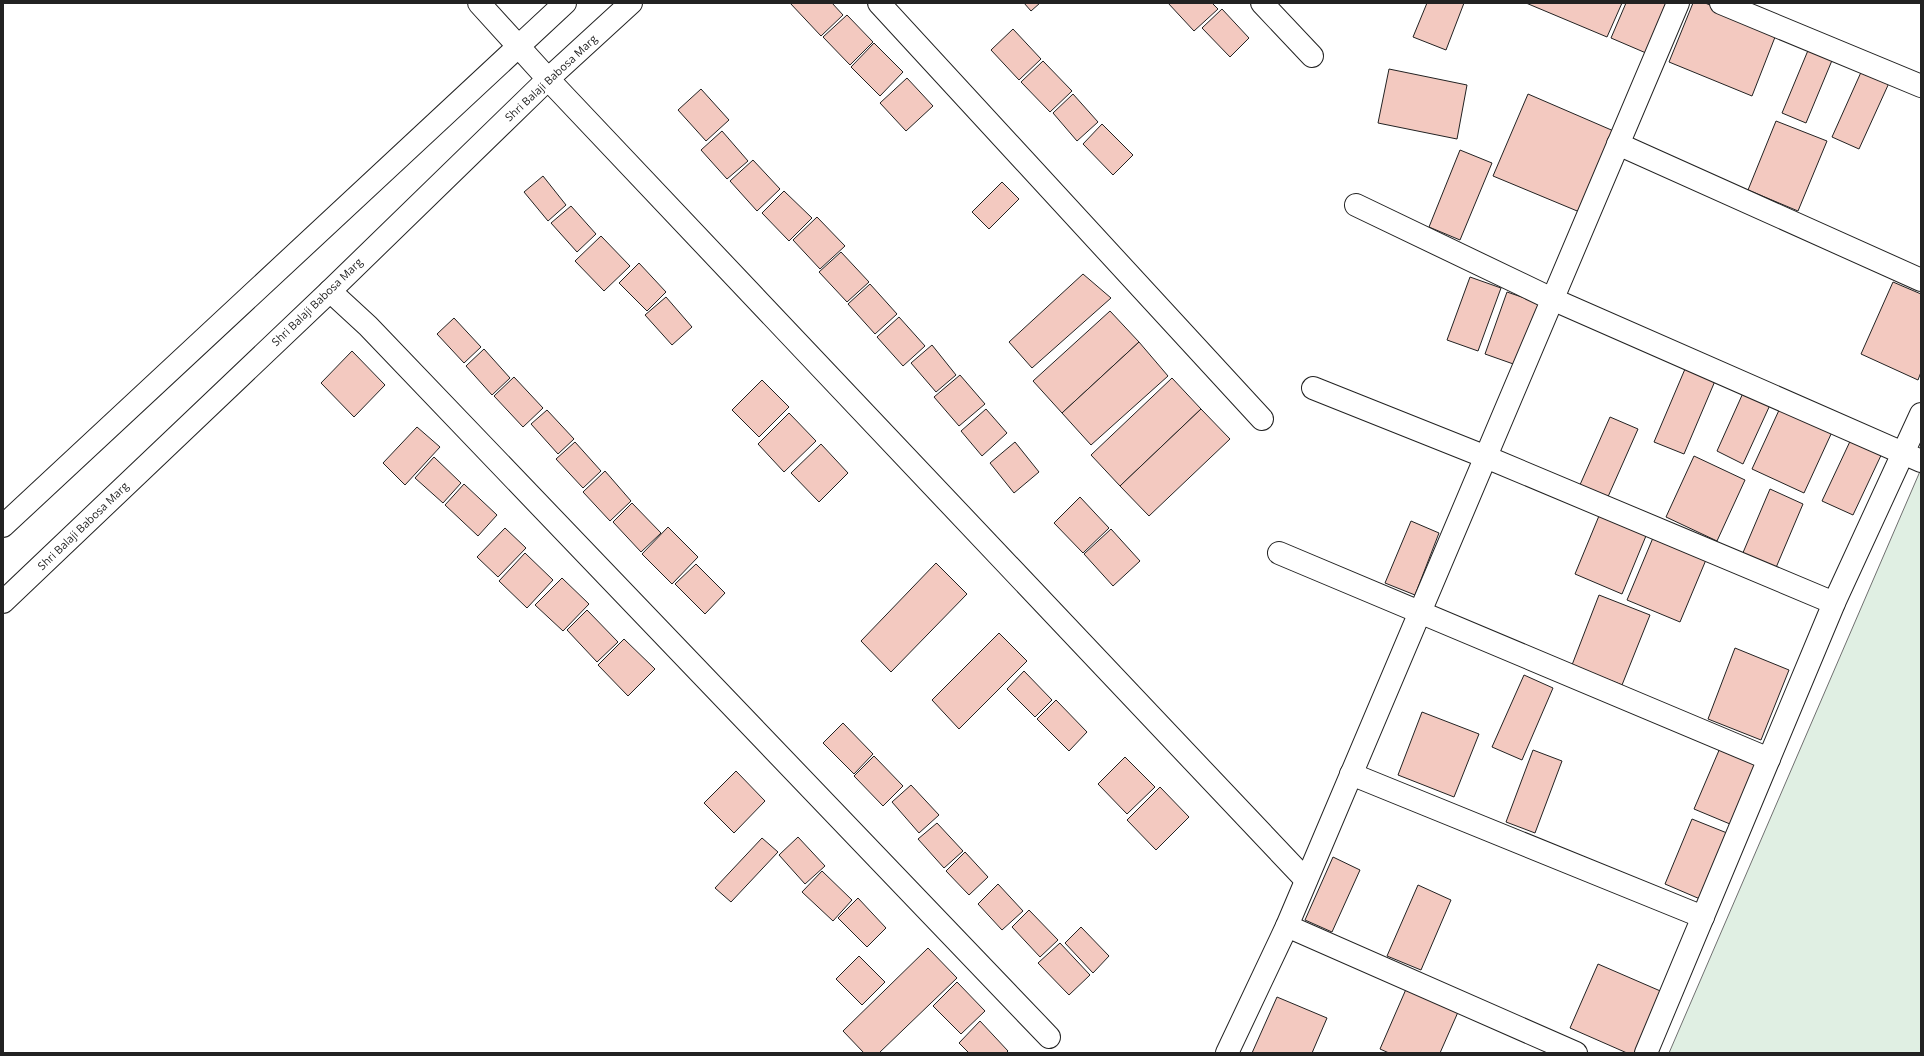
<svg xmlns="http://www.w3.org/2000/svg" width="1924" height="1056" viewBox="0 0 1924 1056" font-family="'Open Sans',sans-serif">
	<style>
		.green { fill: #e0efe3; stroke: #6f6f6f }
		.building { fill: #f3c9c0; stroke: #222 }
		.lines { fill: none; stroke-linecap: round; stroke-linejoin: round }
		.minor-casing { stroke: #222; stroke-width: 24 }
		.minor { stroke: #fff; stroke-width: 22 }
		.labels { text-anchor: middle; stroke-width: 3; stroke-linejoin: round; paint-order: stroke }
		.street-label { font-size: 11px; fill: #222; stroke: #fff }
	</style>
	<rect width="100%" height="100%" fill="#fff"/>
	<path class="green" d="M1921,469v584h-252z"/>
	<g class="building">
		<path d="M790,3h42l11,12 -22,21z"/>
		<path d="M1024,3h16l-9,8z"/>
		<path d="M1168,3h44l6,6 -24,22z"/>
		<path d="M1427,3h37l-18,47 -33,-13z"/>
		<path d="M1526,3h96l-15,34z"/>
		<path d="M1626,3h42l-22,50 -35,-15z"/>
		<path d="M1693,3h12l72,29 -25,64 -83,-34z"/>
		<path d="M1222,9l27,29 -19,19 -28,-29z"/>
		<path d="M847,15l26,27 -23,23 -27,-28z"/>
		<path d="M1013,29l28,30 -22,21 -28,-30z"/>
		<path d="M874,43l29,29 -23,24 -29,-29z"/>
		<path d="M1809,48l24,10 -27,65 -24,-10z"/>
		<path d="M1043,61l29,30 -22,21 -29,-30z"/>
		<path d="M1389,69l78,16 -10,54 -79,-16z"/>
		<path d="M1862,70l27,13 -30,66 -27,-12z"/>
		<path d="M907,78l26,28 -27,25 -26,-28z"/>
		<path d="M701,89l28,31 -23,21 -28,-31z"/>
		<path d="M1073,94l25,28 -21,19 -24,-28z"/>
		<path d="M1528,94l88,38 -34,81 -89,-37z"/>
		<path d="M1776,121l51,20 -29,70 -50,-21z"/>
		<path d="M1102,124l31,31 -20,20 -30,-31z"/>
		<path d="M722,131l26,30 -21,18 -26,-29z"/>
		<path d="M1460,150l32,13 -32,77 -31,-13z"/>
		<path d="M753,160l27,29 -23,22 -27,-30z"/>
		<path d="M543,176l23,29 -18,16 -24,-29z"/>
		<path d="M1002,182l17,17 -30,30 -17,-17z"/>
		<path d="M784,191l28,27 -23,23 -27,-28z"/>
		<path d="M571,206l25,28 -19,18 -26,-29z"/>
		<path d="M817,217l28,29 -25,23 -27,-29z"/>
		<path d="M601,236l29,30 -26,25 -29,-30z"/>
		<path d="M841,252l28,30 -22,20 -28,-30z"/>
		<path d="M639,263l27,29 -19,19 -28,-28z"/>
		<path d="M1083,274l28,24 -79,70 -23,-26z"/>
		<path d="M1470,277l31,11 -23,63 -31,-11z"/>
		<path d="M1893,282l28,12v78l-3,8 -57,-26z"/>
		<path d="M870,284l27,30 -22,20 -27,-30z"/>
		<path d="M1507,292l35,12 -23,62 -34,-12z"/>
		<path d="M666,297l26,30 -20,18 -27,-30z"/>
		<path d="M1110,311l29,31 -77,71 -29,-32z"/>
		<path d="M899,317l26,29 -22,20 -26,-29z"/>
		<path d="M454,318l27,29 -17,16 -27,-29z"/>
		<path d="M1139,342l29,34 -77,69 -29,-32z"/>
		<path d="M932,345l24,30 -20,17 -25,-29z"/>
		<path d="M484,349l26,29 -18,17 -26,-29z"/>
		<path d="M352,351l33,34 -31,32 -33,-34z"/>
		<path d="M1685,369l30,12 -31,73 -30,-12z"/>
		<path d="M960,375l25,29 -26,22 -25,-29z"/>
		<path d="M514,377l29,31 -20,19 -29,-31z"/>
		<path d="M1172,378l29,31 -81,77 -29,-31z"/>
		<path d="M762,380l27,27 -30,30 -27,-27z"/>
		<path d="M1743,393l27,12 -27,59 -26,-13z"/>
		<path d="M1780,408l52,24 -28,61 -52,-24z"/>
		<path d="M986,409l21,24 -25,23 -21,-25z"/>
		<path d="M1201,409l29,30 -81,77 -29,-30z"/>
		<path d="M547,410l27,29 -16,15 -27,-30z"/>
		<path d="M789,413l27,28 -32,31 -26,-28z"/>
		<path d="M1610,417l28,12 -31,70 -28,-12z"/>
		<path d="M417,427l23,20 -35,38 -22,-22z"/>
		<path d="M1853,435l31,14 -31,66 -31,-14z"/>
		<path d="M575,442l26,29 -18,17 -27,-29z"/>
		<path d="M1015,442l24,30 -25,21 -24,-30z"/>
		<path d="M821,444l27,29 -29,29 -28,-29z"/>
		<path d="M1694,456l51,24 -28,61 -51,-24z"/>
		<path d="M434,457l27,26 -18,20 -28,-25z"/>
		<path d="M605,471l26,30 -21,20 -27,-29z"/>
		<path d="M464,484l33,31 -19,21 -33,-31z"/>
		<path d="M1770,489l33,15 -28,66 -33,-15z"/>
		<path d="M1080,497l29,31 -26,25 -29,-30z"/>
		<path d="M632,503l29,30 -20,19 -28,-30z"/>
		<path d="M1601,511l47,20 -26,63 -47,-20z"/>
		<path d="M1411,521l28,12 -24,62 -30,-12z"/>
		<path d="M668,527l30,30 -26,27 -30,-30z"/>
		<path d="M505,528l21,20 -28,29 -21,-20z"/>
		<path d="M1111,529l29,32 -27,25 -29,-32z"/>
		<path d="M1655,533l53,22 -28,67 -53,-22z"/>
		<path d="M525,553l28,27 -26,28 -28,-27z"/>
		<path d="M936,563l31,31 -76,78 -30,-31z"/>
		<path d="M696,564l29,29 -20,21 -30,-30z"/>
		<path d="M562,578l27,26 -26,27 -28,-26z"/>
		<path d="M1599,595l51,20 -28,70 -50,-20z"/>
		<path d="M587,610l31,32 -21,20 -30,-32z"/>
		<path d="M999,633l28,28 -68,68 -27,-29z"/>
		<path d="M624,639l31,30 -27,27 -30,-31z"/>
		<path d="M1735,648l54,22 -28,70 -53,-21z"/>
		<path d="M1024,671l28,29 -17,17 -28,-28z"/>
		<path d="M1524,675l29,13 -31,72 -30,-13z"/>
		<path d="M1056,700l31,32 -18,19 -32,-32z"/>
		<path d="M1422,712l57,22 -25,63 -56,-22z"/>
		<path d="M843,723l30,31 -19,20 -31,-31z"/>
		<path d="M1723,741l36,15 -29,68 -36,-15z"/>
		<path d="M1533,750l29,11 -27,72 -29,-11z"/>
		<path d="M874,756l29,30 -20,20 -29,-30z"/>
		<path d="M1125,757l30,30 -28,27 -29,-30z"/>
		<path d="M736,771l29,30 -31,32 -30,-30z"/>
		<path d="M911,785l28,30 -20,18 -27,-31z"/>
		<path d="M1160,787l29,30 -33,33 -29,-30z"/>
		<path d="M1692,819l35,14 -27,66 -35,-15z"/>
		<path d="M937,823l26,28 -19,17 -26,-29z"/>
		<path d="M798,837l27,29 -20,18 -26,-29z"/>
		<path d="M762,838l16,14 -47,50 -16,-14z"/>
		<path d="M965,852l23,25 -19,18 -23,-24z"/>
		<path d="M1333,857l27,13 -28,62 -27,-12z"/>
		<path d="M822,871l30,29 -19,21 -31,-29z"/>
		<path d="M998,884l25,27 -21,19 -24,-26z"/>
		<path d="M1418,885l33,15 -30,70 -34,-14z"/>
		<path d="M858,898l28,30 -19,19 -29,-29z"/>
		<path d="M1029,910l29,30 -18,17 -28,-30z"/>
		<path d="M1081,927l28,29 -16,17 -28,-30z"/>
		<path d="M1060,943l30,32 -21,20 -31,-32z"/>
		<path d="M928,948l29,30 -78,75h-15l-21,-22z"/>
		<path d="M859,956l26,26 -23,23 -26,-26z"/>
		<path d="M1598,964l67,29 -26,60h-12l-57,-25z"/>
		<path d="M1410,980l52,23 -22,50h-51l-9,-4z"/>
		<path d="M957,982l28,29 -24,23 -28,-28z"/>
		<path d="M1277,997l50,21 -15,35h-60z"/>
		<path d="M980,1021l28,30 -2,2h-37l-10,-10z"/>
	</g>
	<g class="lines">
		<defs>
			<g id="minor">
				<path d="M479,3l69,76 758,801"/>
				<path d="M879,3l383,416"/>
				<path d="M1262,3l50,53"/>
				<path d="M1721,3l200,83"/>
				<path d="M1618,144l303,136"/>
				<path d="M1356,205l196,94 369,162"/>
				<path d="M330,291l38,35 681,711"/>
				<path d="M1313,388l173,69 348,146"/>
				<path d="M3,526l562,-523"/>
				<path d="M1279,553l490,206"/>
				<path d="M3,602l327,-311 218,-212 83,-76"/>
				<path d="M1351,774l352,143"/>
				<path d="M1287,926l289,127"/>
				<path d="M1227,1053l60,-127 391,-923"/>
				<path d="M1646,1053l188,-450 87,-189"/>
			</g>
		</defs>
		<use href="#minor" class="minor-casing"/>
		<use href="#minor" class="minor"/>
	</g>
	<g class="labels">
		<g class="street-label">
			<text transform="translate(551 78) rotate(-43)" y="4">Shri Balaji Babosa Marg</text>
			<text transform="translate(317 302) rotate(-44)" y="4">Shri Balaji Babosa Marg</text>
			<text transform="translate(83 526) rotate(-44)" y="4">Shri Balaji Babosa Marg</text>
		</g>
	</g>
	<rect width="1924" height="1056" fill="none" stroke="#222222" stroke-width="8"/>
</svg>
